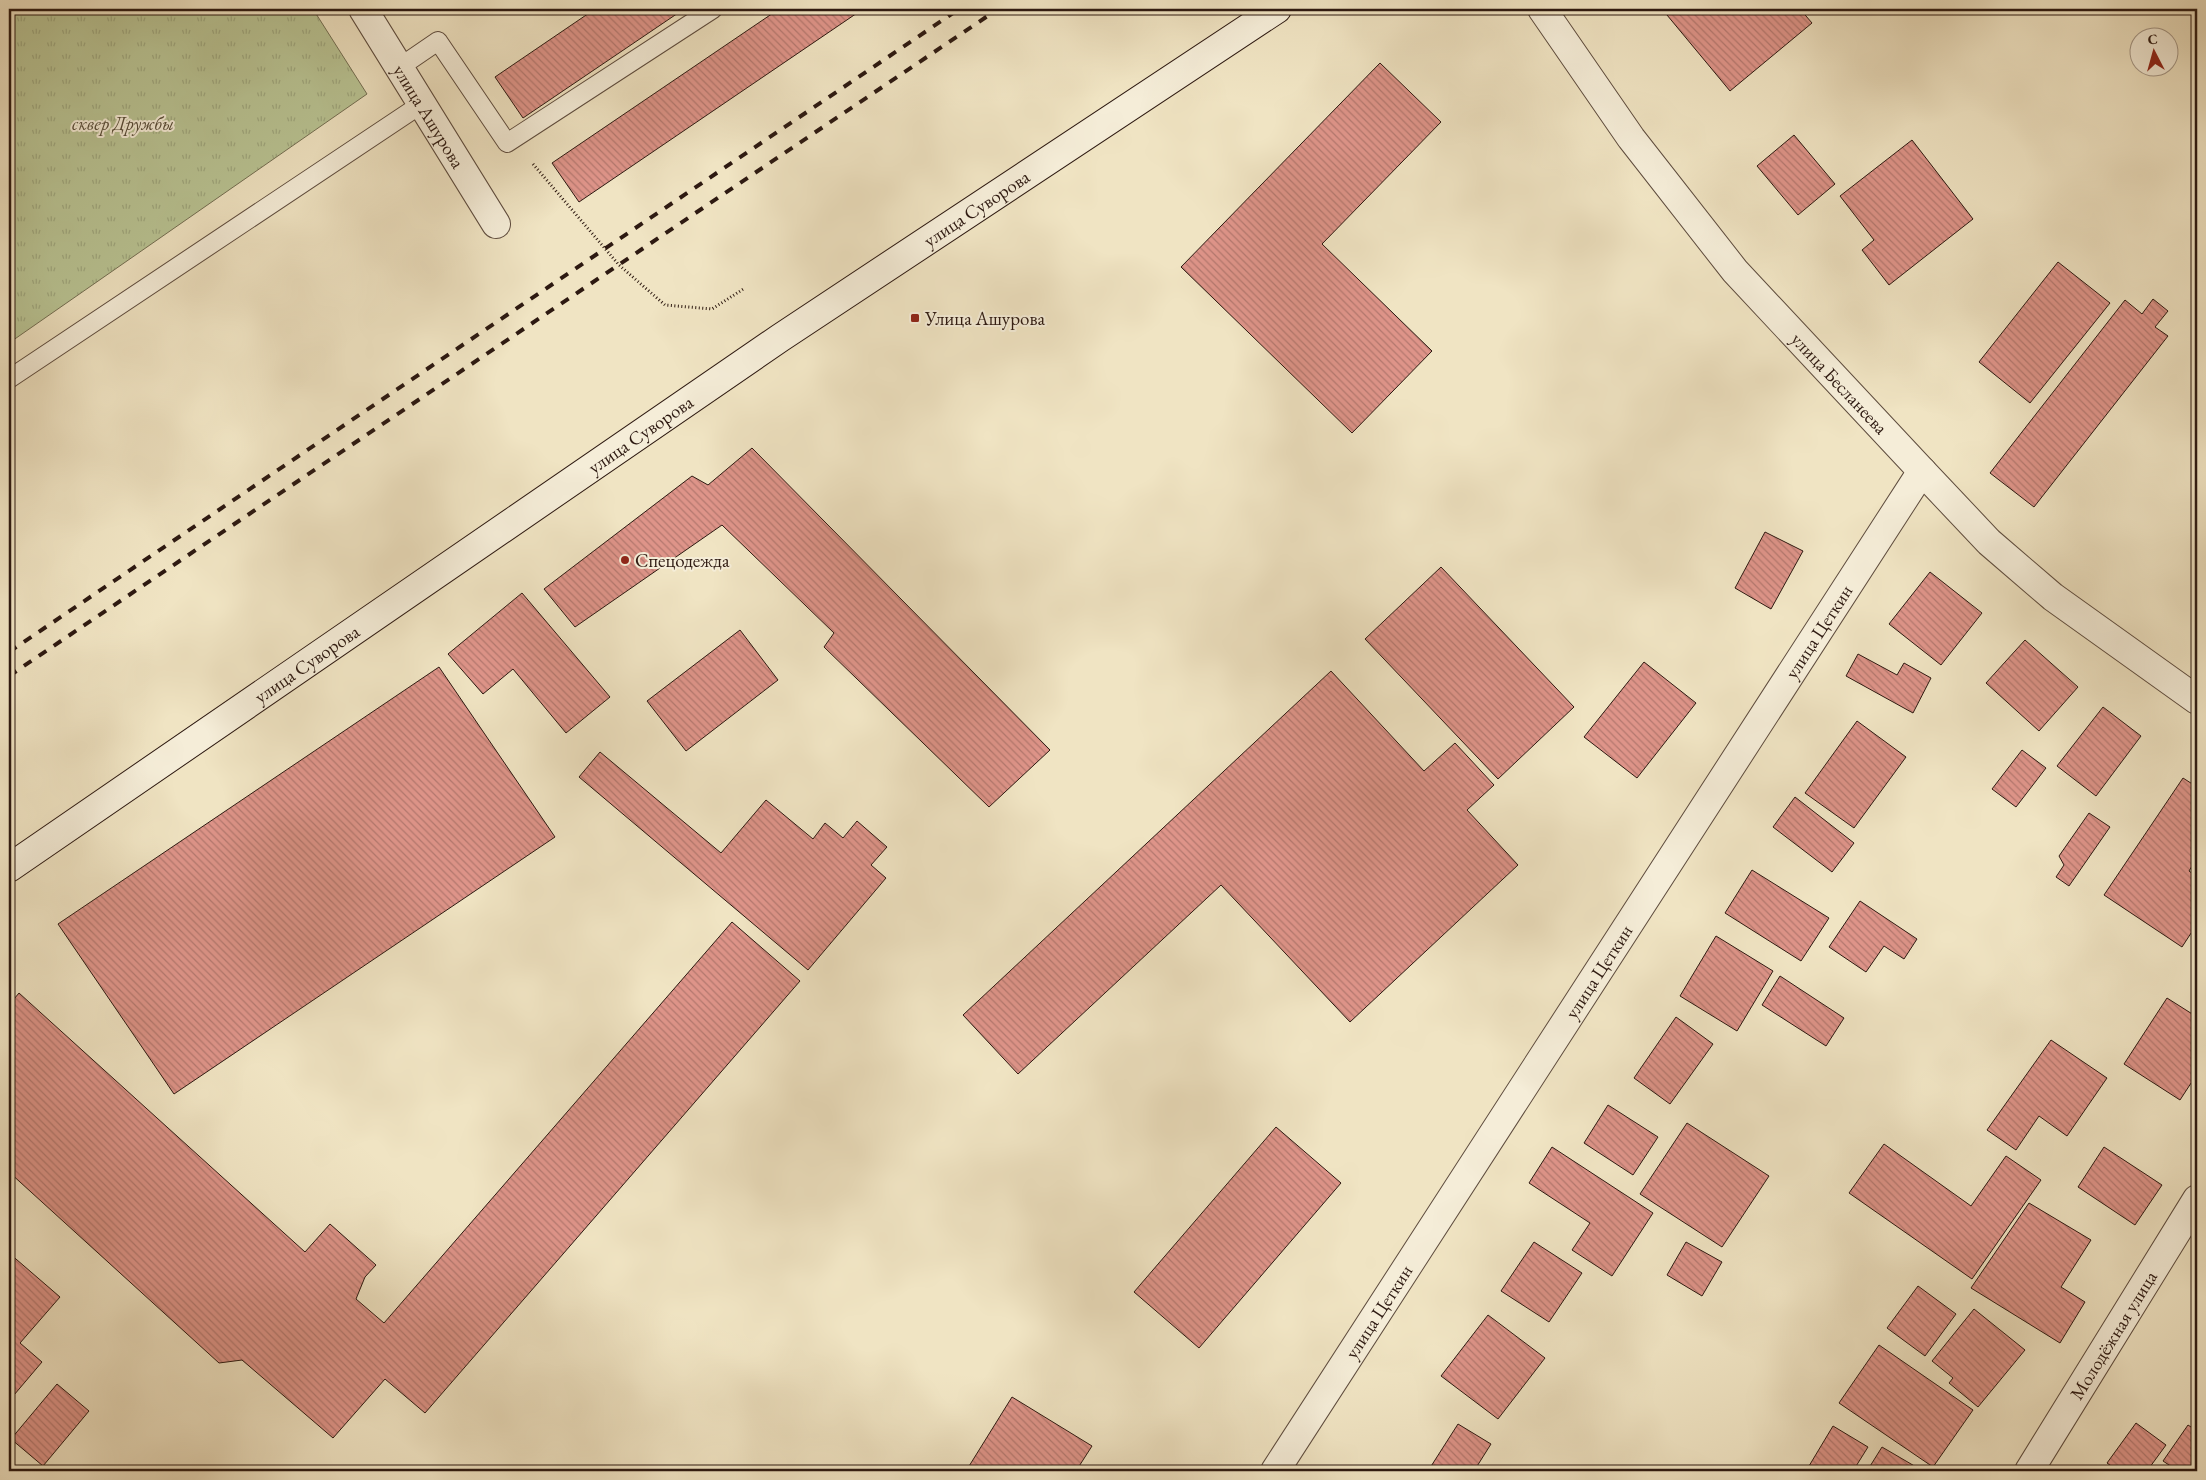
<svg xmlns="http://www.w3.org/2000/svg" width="2206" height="1480" viewBox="0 0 2206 1480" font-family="'EB Garamond',serif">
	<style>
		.grass { fill: url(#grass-tufts); stroke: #736e52 }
		.building { fill: url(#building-back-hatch); stroke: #2d1911 }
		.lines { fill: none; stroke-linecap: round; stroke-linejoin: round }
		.service-casing { stroke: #5e4c3e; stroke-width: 20 }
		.minor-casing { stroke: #5e4c3e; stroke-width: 30 }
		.secondary-casing { stroke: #2d1911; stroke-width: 30 }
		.path { stroke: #2d1911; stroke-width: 3; stroke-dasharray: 1 2.5; stroke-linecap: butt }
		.service { stroke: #f5edd8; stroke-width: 18 }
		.minor { stroke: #f5edd8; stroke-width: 28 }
		.secondary { stroke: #f5edd8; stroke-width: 28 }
		.rail { stroke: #2d1911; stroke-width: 4; stroke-dasharray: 9 9; stroke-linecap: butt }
		.poi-dot { fill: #8f2418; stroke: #f5edd8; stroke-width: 2 }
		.labels { text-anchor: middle; stroke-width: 4; stroke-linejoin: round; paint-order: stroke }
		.street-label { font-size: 19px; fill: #2d1911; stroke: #f5edd8 }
		.park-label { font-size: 19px; font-style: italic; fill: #574c38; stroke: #f5edd8 }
		.poi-label { font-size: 19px; fill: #2d1911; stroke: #f5edd8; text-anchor: start }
	</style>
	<defs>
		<pattern id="grass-tufts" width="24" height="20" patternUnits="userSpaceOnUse" patternTransform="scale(1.25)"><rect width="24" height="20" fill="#b9c494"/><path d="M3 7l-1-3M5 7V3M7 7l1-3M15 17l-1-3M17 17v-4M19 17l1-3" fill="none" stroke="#9fa87f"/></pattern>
		<pattern id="building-back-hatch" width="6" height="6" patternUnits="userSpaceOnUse" patternTransform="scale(1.25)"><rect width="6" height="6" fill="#de9489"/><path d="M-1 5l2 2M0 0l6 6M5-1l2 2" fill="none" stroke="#b4786f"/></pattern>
	</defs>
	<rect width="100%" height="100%" fill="#f0e4c3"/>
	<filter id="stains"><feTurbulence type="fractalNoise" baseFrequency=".004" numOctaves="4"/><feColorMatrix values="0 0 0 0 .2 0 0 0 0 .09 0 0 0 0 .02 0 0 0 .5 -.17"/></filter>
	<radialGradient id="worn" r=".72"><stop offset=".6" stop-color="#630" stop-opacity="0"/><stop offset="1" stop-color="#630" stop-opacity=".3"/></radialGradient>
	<path class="grass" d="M9,9h304l54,85 -358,249z"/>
	<g class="building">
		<path d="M595,9h89l-161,109 -28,-41z"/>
		<path d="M779,9h84l-284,193 -27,-39z"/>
		<path d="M1662,9h138l12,14 -82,68z"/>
		<path d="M2187,9h10v12z"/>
		<path d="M1380,63l61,59 -119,122 110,107 -80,82 -171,-166z"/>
		<path d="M1794,135l41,49 -37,31 -41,-49z"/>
		<path d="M1912,140l61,79 -84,66 -27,-35 12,-10 -34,-44z"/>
		<path d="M2058,262l52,41 -80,100 -51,-41z"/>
		<path d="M2153,299l15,12 -13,16 13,9 -134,171 -44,-34 135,-173 17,14z"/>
		<path d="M752,448l298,302 -61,57 -165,-160 10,-14 -112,-108 -147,102 -31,-38 148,-113 16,9z"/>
		<path d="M1765,532l38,19 -32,58 -36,-21z"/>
		<path d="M1441,567l133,140 -76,72 -133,-140z"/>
		<path d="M1930,572l52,41 -41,52 -52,-41z"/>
		<path d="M522,593l88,104 -44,36 -53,-64 -30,25 -35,-40z"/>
		<path d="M740,630l38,50 -92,71 -39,-50z"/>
		<path d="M2025,640l53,47 -39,44 -53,-48z"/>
		<path d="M1858,654l39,21 7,-12 27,15 -18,35 -67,-37z"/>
		<path d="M1644,662l52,41 -59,75 -53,-41z"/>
		<path d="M439,667l116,170 -381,257 -116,-170z"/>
		<path d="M1331,671l93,100 31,-28 39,42 -27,25 51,55 -168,157 -129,-137 -203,189 -55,-59z"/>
		<path d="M2103,707l38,29 -45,60 -39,-30z"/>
		<path d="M1857,721l49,36 -52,71 -49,-35z"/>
		<path d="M2022,750l24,18 -30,39 -24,-18z"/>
		<path d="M600,752l121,101 45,-53 47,39 12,-16 18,15 14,-17 30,26 -16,18 15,13 -78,92 -229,-193z"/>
		<path d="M2183,778l14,9v71l-8,13 8,6v47l-15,23 -78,-52z"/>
		<path d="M1795,797l59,46 -22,29 -59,-45z"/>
		<path d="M2089,813l21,14 -41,59 -13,-9 8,-12 -5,-9z"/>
		<path d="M1752,870l77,48 -28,43 -76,-48z"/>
		<path d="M1860,901l57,38 -13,20 -20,-13 -18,26 -37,-25z"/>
		<path d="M732,922l68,59 -375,432 -40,-34 -52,59 -91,-78 -23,3 -210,-191v-167l10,-12 286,259 25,-28 46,41 -11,12 -9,22 28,24z"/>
		<path d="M1716,936l57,35 -36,60 -57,-35z"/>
		<path d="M1780,976l64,42 -18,28 -64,-41z"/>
		<path d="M2167,998l30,19v57l-17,26 -56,-36z"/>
		<path d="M1676,1017l37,27 -43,60 -36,-26z"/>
		<path d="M2051,1040l56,38 -40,58 -28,-20 -23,34 -29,-20z"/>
		<path d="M1608,1105l50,32 -25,38 -49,-32z"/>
		<path d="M1687,1123l82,53 -47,71 -82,-53z"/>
		<path d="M1276,1127l65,56 -142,165 -65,-56z"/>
		<path d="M1884,1144l87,62 35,-50 35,24 -69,99 -123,-86z"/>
		<path d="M1552,1147l101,66 -41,63 -40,-26 18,-27 -61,-40z"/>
		<path d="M2104,1147l58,38 -27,40 -57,-38z"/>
		<path d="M2029,1203l62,37 -30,47 24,15 -25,41 -89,-55z"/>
		<path d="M1534,1242l48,31 -33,49 -48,-31z"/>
		<path d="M1686,1242l36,20 -20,34 -35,-21z"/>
		<path d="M9,1253l51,44 -40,46 22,19 -28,33 -5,-4z"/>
		<path d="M1918,1286l38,28 -31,42 -38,-28z"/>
		<path d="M1974,1309l51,41 -47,57 -29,-24 4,-5 -21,-17z"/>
		<path d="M1488,1315l57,43 -47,61 -57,-43z"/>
		<path d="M1879,1345l94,65 -40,57 -94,-64z"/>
		<path d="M57,1384l32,27 -46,55 -32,-27z"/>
		<path d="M1012,1397l80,49 -16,25h-110z"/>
		<path d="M2136,1423l30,22 -19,26h-29l-11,-8z"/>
		<path d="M1458,1424l33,20 -17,27h-46z"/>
		<path d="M2188,1425l9,6v40h-19l-15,-10z"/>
		<path d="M1833,1426l35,21 -15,24h-47z"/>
		<path d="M1882,1447l41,24h-56z"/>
	</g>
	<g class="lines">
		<defs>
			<g id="service">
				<path d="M400,67l38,-26 69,102 206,-134"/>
				<path d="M9,379l414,-276"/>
			</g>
			<g id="minor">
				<path id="s1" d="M363,9l133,215"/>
				<path id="s2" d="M1542,9l89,129 104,133 187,200 67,71 64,55 144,103"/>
				<path id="s3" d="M1275,1471l647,-1000"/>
				<path id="s4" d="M2029,1471l168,-272"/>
			</g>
			<g id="secondary">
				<path id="s5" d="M9,868l771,-530 497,-329"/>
			</g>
		</defs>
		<use href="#service" class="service-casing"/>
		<use href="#minor" class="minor-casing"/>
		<use href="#secondary" class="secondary-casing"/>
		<path class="path" d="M533,164l86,101 46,40 47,4 33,-21"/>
		<use href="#service" class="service"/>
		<use href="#minor" class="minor"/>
		<use href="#secondary" class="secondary"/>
		<g class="rail">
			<path d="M9,652l950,-643"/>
			<path d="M9,676l989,-667"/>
		</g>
	</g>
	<g class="poi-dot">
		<rect x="910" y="313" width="10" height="10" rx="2.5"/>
		<circle cx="625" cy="560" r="5"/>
	</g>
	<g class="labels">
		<g class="street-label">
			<text dy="7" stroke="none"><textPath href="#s1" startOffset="126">улица Ашурова</textPath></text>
			<text dy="7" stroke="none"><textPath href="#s5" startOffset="1171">улица Суворова</textPath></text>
			<text dy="7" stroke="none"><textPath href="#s2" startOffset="479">улица Бесланеева</textPath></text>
			<text dy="7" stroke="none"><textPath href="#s5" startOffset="766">улица Суворова</textPath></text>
			<text dy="7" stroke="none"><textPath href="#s3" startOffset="1000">улица Цеткин</textPath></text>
			<text dy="7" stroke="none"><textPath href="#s5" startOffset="361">улица Суворова</textPath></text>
			<text dy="7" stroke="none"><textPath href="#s3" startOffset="595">улица Цеткин</textPath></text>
			<text dy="7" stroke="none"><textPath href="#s3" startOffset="190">улица Цеткин</textPath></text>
			<text dy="7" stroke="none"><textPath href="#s4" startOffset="160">Молодёжная улица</textPath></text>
		</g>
		<g class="park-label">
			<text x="123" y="130">сквер Дружбы</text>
		</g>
		<g class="poi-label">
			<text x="925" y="325">Улица Ашурова</text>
			<text x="635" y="567">Спецодежда</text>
		</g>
	</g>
	<rect width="2206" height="1480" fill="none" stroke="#f0e4c3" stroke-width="30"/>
	<rect x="10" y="10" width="2186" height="1460" fill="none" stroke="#2d1911" stroke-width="2.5"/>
	<rect x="15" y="15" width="2176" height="1450" fill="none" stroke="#2d1911"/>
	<g transform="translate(2154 52) rotate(354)"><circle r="24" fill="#f5edd8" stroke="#a59888"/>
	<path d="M0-4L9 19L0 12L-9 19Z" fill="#8f2418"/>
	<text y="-8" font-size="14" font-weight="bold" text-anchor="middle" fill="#2d1911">С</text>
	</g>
	<rect width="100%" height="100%" filter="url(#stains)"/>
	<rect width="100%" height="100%" fill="url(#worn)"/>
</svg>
